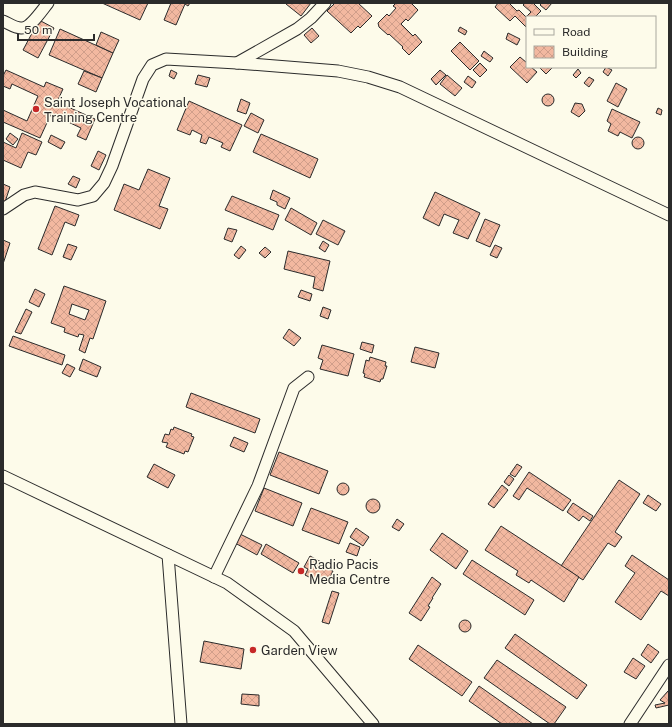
<svg xmlns="http://www.w3.org/2000/svg" width="672" height="727" viewBox="0 0 672 727" font-family="'Public Sans',sans-serif">
	<style>
		.building { fill: url(#building-cross-hatch); stroke: #2b2b2b; fill-rule: evenodd }
		.lines { fill: none; stroke-linecap: round; stroke-linejoin: round }
		.minor-casing { stroke: #2b2b2b; stroke-width: 13 }
		.minor { stroke: #fdfbea; stroke-width: 11 }
		.poi-dot { fill: #c62828; stroke: #fdfbea; stroke-width: 1.5 }
		.labels { text-anchor: middle; stroke-width: 3; stroke-linejoin: round; paint-order: stroke }
		.poi-label { font-size: 13px; fill: #2b2b2b; stroke: #fdfbea; text-anchor: start }
	</style>
	<defs>
		<pattern id="building-cross-hatch" width="8" height="8" patternUnits="userSpaceOnUse"><rect width="8" height="8" fill="#f2b8a0"/><path d="M0 0l8 8M0 8l8-8" fill="none" stroke="#d09e8a"/></pattern>
	</defs>
	<rect width="100%" height="100%" fill="#fdfbea"/>
	<g class="building">
		<path d="M102,3h46l-8,17z"/>
		<path d="M171,3h19l-2,3 -3,-2 -9,21 -12,-5z"/>
		<path d="M287,3h24l-10,13 -15,-12z"/>
		<path d="M335,3h23l14,13 -12,12 -2,-2 -7,7 -24,-22z"/>
		<path d="M396,3h15l7,7 -10,11 -2,-2 -5,5 12,12 2,-2 7,8 -13,13 -7,-7 1,-1 -14,-13 -1,1 -9,-8 -1,-4 9,-9 2,2 7,-8 -3,-2z"/>
		<path d="M498,3h11l8,8 2,-1 7,7 5,-5 -8,-7 2,-2h8l8,8 -6,6h-8l-1,10 -11,-11 -5,5 -15,-14z"/>
		<path d="M542,3h10l-6,7 -6,-5z"/>
		<path d="M39,20l15,8 -16,30 -15,-8z"/>
		<path d="M460,27l7,4 -2,4 -7,-4z"/>
		<path d="M312,28l7,8 -8,7 -7,-8z"/>
		<path d="M60,29l53,24 -11,25 -53,-23z"/>
		<path d="M101,32l18,8 -6,13 -17,-8z"/>
		<path d="M508,33l12,6 -3,6 -11,-6z"/>
		<path d="M460,42l19,19 -9,9 -19,-19z"/>
		<path d="M484,51l9,7 -3,4 -9,-6z"/>
		<path d="M520,57l7,6v4h4l6,5 -10,11 -17,-16z"/>
		<path d="M480,63l7,7 -7,7 -7,-7z"/>
		<path d="M539,67h14l-7,7z"/>
		<path d="M606,67l6,3 -4,6 -5,-4z"/>
		<path d="M578,69l3,4 -5,5 -3,-3z"/>
		<path d="M6,70l38,17 2,-5 17,7 -6,13 38,17 -9,21 -9,-4 4,-8 -30,-14 -11,24 -37,-16v-12l24,11 11,-25 -26,-12 -2,5 -7,-3v-10z"/>
		<path d="M171,70l6,3 -3,6 -5,-3z"/>
		<path d="M440,70l6,5 -10,10 -5,-6z"/>
		<path d="M84,71l18,7 -6,14 -18,-8z"/>
		<path d="M198,75l12,3 -3,9 -12,-3z"/>
		<path d="M447,75l15,13 -7,8 -15,-12z"/>
		<path d="M468,76l8,6 -4,6 -8,-6z"/>
		<path d="M589,77l5,3 -5,7 -5,-4z"/>
		<path d="M616,83l11,6 -9,18 -11,-6z"/>
		<circle cx="548" cy="100" r="6"/>
		<path d="M241,99l9,4 -4,11 -9,-3z"/>
		<path d="M189,101l53,24 -12,26 -9,-4 2,-4 -14,-6 -3,7 -6,-2 2,-7 -10,-5 -2,5 -13,-5z"/>
		<path d="M575,103l7,1 3,7 -6,6 -8,-5z"/>
		<path d="M658,108l4,2 -1,5 -5,-2z"/>
		<path d="M612,109l28,13 -8,16 -12,-6 -2,4 -10,-5 3,-7 -4,-3z"/>
		<path d="M251,113l13,7 -6,13 -14,-7z"/>
		<path d="M10,133l8,6 -5,6 -7,-6z"/>
		<path d="M22,133l20,9 -6,13 -8,-3 -7,16 -18,-8v-18l13,6z"/>
		<path d="M261,134l57,25 -8,19 -57,-26z"/>
		<path d="M51,135l14,7 -4,7 -13,-7z"/>
		<circle cx="638" cy="143" r="6"/>
		<path d="M98,151l8,4 -7,15 -8,-4z"/>
		<path d="M148,169l22,9 -11,28 9,3 -8,20 -46,-19 10,-26 15,6z"/>
		<path d="M73,176l7,3 -4,9 -8,-4z"/>
		<path d="M3,184l7,3 -6,18h-1z"/>
		<path d="M273,190l17,8 -5,11 -8,-4v-3l-7,-3z"/>
		<path d="M435,192l45,21 -12,26 -15,-6 6,-13 -15,-6 -5,12 -16,-8z"/>
		<path d="M232,196l47,19 -6,15 -48,-20z"/>
		<path d="M55,206l24,9 -4,11 -10,-4 -13,33 -14,-6z"/>
		<path d="M291,208l26,15 -6,12 -26,-15z"/>
		<path d="M485,219l15,6 -10,22 -14,-6z"/>
		<path d="M323,220l22,11 -7,14 -22,-11z"/>
		<path d="M228,228l9,2 -5,12 -8,-3z"/>
		<path d="M3,240l7,3 -7,21z"/>
		<path d="M323,241l6,4 -4,7 -6,-4z"/>
		<path d="M68,244l9,3 -6,13 -8,-3z"/>
		<path d="M495,245l7,3 -5,10 -7,-3z"/>
		<path d="M241,246l5,4 -7,9 -5,-4z"/>
		<path d="M265,247l6,5 -6,6 -6,-5z"/>
		<path d="M288,251l42,10 -7,30 -10,-3 2,-11 -31,-8z"/>
		<path d="M64,286l42,15 -13,38 -3,-1 -5,15 -6,-3 5,-15 -5,-1 -1,3 -14,-5 1,-4 -14,-5zM72,304l17,6 -4,10 -16,-6z"/>
		<path d="M35,289l10,5 -6,13 -10,-5z"/>
		<path d="M301,290l11,4 -2,7 -12,-4z"/>
		<path d="M323,307l8,3 -3,9 -8,-3z"/>
		<path d="M26,309l6,3 -11,22 -6,-2z"/>
		<path d="M289,329l12,9 -7,8 -11,-8z"/>
		<path d="M13,336l52,19 -3,10 -53,-19z"/>
		<path d="M362,342l12,3 -2,8 -12,-4z"/>
		<path d="M322,345l32,9 -6,22 -28,-7 3,-9 -5,-2z"/>
		<path d="M415,347l24,6 -4,15 -24,-6z"/>
		<path d="M370,357l16,5 -1,4h2l-4,13h-2l-1,3 -16,-5 1,-3 -2,-1 3,-13 3,1z"/>
		<path d="M83,359l18,8 -4,10 -18,-7z"/>
		<path d="M67,364l8,4 -5,9 -8,-4z"/>
		<path d="M191,393l69,26 -5,14 -69,-26z"/>
		<path d="M174,427l18,7 -1,2 3,1 -6,15 -3,-1 -1,3 -18,-7 2,-4 -6,-1 3,-8 4,1 2,-6 2,1z"/>
		<path d="M234,437l14,6 -4,9 -14,-6z"/>
		<path d="M279,452l49,19 -9,23 -49,-19z"/>
		<path d="M154,464l21,11 -7,13 -21,-11z"/>
		<path d="M517,464l5,3 -7,10 -5,-3z"/>
		<path d="M529,472l42,28 -8,11 -36,-23 -8,12 -6,-4z"/>
		<path d="M509,475l5,4 -5,7 -5,-4z"/>
		<path d="M619,480l21,14 -25,38 7,5 -7,10 -7,-4 -25,37 -22,-14z"/>
		<circle cx="343" cy="489" r="6"/>
		<path d="M502,485l6,5 -14,18 -6,-4z"/>
		<path d="M264,488l38,15 -9,23 -38,-15z"/>
		<path d="M648,495l13,9 -5,7 -13,-8z"/>
		<circle cx="373" cy="506" r="7"/>
		<path d="M573,503l20,13 -3,5 -7,-5 -4,5 -12,-9z"/>
		<path d="M311,508l37,14 -9,22 -37,-14z"/>
		<path d="M397,519l7,5 -5,7 -7,-4z"/>
		<path d="M501,526l78,51 -15,25 -33,-22 -2,3 -13,-8 2,-4 -33,-21z"/>
		<path d="M356,528l13,9 -6,9 -13,-9z"/>
		<path d="M442,533l26,18 -12,18 -26,-19z"/>
		<path d="M240,534l22,11 -5,10 -22,-12z"/>
		<path d="M350,543l10,4 -3,9 -11,-4z"/>
		<path d="M266,544l33,19 -6,10 -32,-19z"/>
		<path d="M632,555l37,25v16l-8,-5 -20,29 -26,-18 20,-29 -10,-7z"/>
		<path d="M310,556l15,8 -1,2 9,5 -6,12 -9,-5 -1,3 -12,-6 3,-6 -4,-2z"/>
		<path d="M472,560l62,40 -9,15 -62,-41z"/>
		<path d="M432,577l9,7 -9,14h1l-5,8 2,1 -9,14 -12,-8z"/>
		<path d="M332,591l7,2 -10,31 -7,-2z"/>
		<circle cx="465" cy="626" r="6"/>
		<path d="M515,634l72,51 -10,14 -72,-51z"/>
		<path d="M204,641l40,8 -3,20 -41,-7z"/>
		<path d="M648,644l11,8 -8,11 -10,-8z"/>
		<path d="M418,645l54,37 -10,14 -53,-37z"/>
		<path d="M633,658l12,8 -9,13 -12,-7z"/>
		<path d="M497,660l69,47 -12,17h-4l-66,-46z"/>
		<path d="M479,686l54,38h-31l-33,-23z"/>
		<path d="M668,691l1,1v13l-13,3 -1,-3 10,-2 -5,-3z"/>
		<path d="M242,694l17,1v11l-18,-2z"/>
	</g>
	<g class="lines">
		<defs>
			<g id="minor">
				<path d="M3,21c5,2 12,7 18,7 9,1 21,-18 27,-25"/>
				<path d="M237,63l60,-34 14,-11 14,-15"/>
				<path d="M3,209l21,-14 11,-3 43,8 15,-4 11,-13 8,-17 31,-87 9,-14 14,-6 71,4 101,8 30,6 32,10 269,128"/>
				<path d="M3,476l224,107 67,48 79,93"/>
				<path d="M168,555l13,169"/>
				<path d="M214,577l44,-91 36,-98 14,-11"/>
				<path d="M630,724l39,-59"/>
			</g>
		</defs>
		<use href="#minor" class="minor-casing"/>
		<use href="#minor" class="minor"/>
	</g>
	<g class="poi-dot">
		<circle cx="36" cy="109" r="4"/>
		<circle cx="301" cy="571" r="4"/>
		<circle cx="253" cy="650" r="4"/>
	</g>
	<g class="labels">
		<g class="poi-label">
			<text x="44" y="107">Saint Joseph Vocational<tspan x="44" dy="15">Training Centre</tspan></text>
			<text x="309" y="569">Radio Pacis<tspan x="309" dy="15">Media Centre</tspan></text>
			<text x="261" y="655">Garden View</text>
		</g>
	</g>
	<rect width="672" height="727" fill="none" stroke="#2b2b2b" stroke-width="8"/>
	<rect x="526" y="16" width="130" height="52" fill="#fdfbea" stroke="#a9a89e"/>
	<rect x="534" y="29" width="20" height="6" fill="#fdfbea" stroke="#a9a89e"/>
	<text x="562" y="36" font-size="12" fill="#2b2b2b">Road</text>
	<rect x="534" y="46" width="20" height="12" fill="url(#building-cross-hatch)" stroke="#a9a89e"/>
	<text x="562" y="56" font-size="12" fill="#2b2b2b">Building</text>
	<path d="M18 34v6h76v-6" fill="none" stroke="#2b2b2b" stroke-width="2"/>
	<text x="24" y="34" font-size="12" fill="#2b2b2b" stroke="#fdfbea" stroke-width="3" paint-order="stroke">50 m</text>
</svg>
